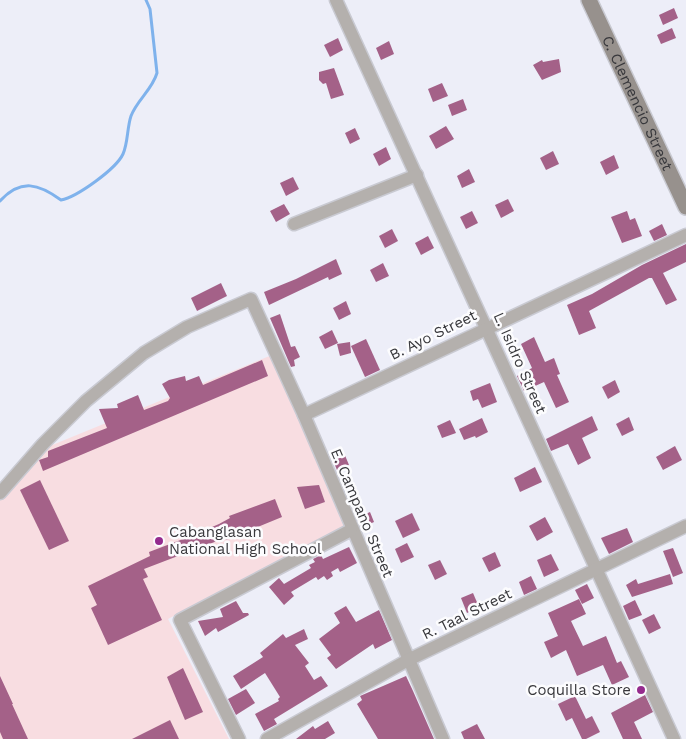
<svg xmlns="http://www.w3.org/2000/svg" width="686" height="739" viewBox="0 0 686 739" font-family="'Work Sans',sans-serif">
	<style>
		.education { fill: #f8dde1 }
		.lines { fill: none; stroke-linecap: round; stroke-linejoin: round }
		.stream { stroke: #7fb2ec; stroke-width: 3 }
		.building { fill: #a46188 }
		.street-casing { stroke: #c9cad2; stroke-width: 15 }
		.secondary-casing { stroke: #c9cad2; stroke-width: 18 }
		.street { stroke: #b4b0ad; stroke-width: 12 }
		.secondary { stroke: #97918d; stroke-width: 15 }
		.poi-dot { fill: #952b8e; stroke: #fcfcfe; stroke-width: 2 }
		.labels { text-anchor: middle; stroke-width: 5; stroke-linejoin: round; paint-order: stroke }
		.street-label { font-size: 15px; fill: #38383c; stroke: #fcfcfe }
		.poi-label { font-size: 15px; fill: #38383c; stroke: #fcfcfe; text-anchor: start }
	</style>
	<rect width="100%" height="100%" fill="#edeef8"/>
	<path class="education" d="M272,355l72,172 -176,92 61,120h-229v-240l45,-51z"/>
	<g class="lines">
		<path class="stream" d="M0,201c21,-23 39,-17 61,-1 16,-3 55,-31 62,-46 5,-11 4,-26 8,-38 6,-16 21,-26 26,-43l-7,-64 -4,-9"/>
	</g>
	<g class="building">
		<path d="M674,8l4,10 -15,7 -4,-10z"/>
		<path d="M672,28l4,10 -15,6 -4,-9z"/>
		<path d="M338,38l5,12 -13,7 -6,-12z"/>
		<path d="M389,41l5,13 -13,6 -5,-12z"/>
		<path d="M559,59l2,13 -19,8 -9,-15 9,-5 1,2z"/>
		<path d="M334,68l10,27 -13,4 -5,-16 -3,1 -4,-4v-8z"/>
		<path d="M442,83l6,13 -15,6 -5,-13z"/>
		<path d="M463,99l4,11 -15,6 -4,-11z"/>
		<path d="M446,126l8,13 -18,10 -7,-13z"/>
		<path d="M355,128l5,11 -10,5 -5,-11z"/>
		<path d="M386,147l5,12 -12,7 -6,-12z"/>
		<path d="M553,151l6,13 -13,6 -6,-12z"/>
		<path d="M614,155l5,13 -13,7 -6,-13z"/>
		<path d="M469,169l6,13 -13,6 -5,-12z"/>
		<path d="M293,177l6,12 -13,7 -6,-13z"/>
		<path d="M508,199l6,12 -13,7 -6,-13z"/>
		<path d="M284,204l6,10 -14,8 -6,-11z"/>
		<path d="M472,211l6,12 -12,6 -6,-12z"/>
		<path d="M627,211l3,9 5,-2 7,18 -20,7 -11,-26z"/>
		<path d="M662,224l5,11 -13,6 -5,-10z"/>
		<path d="M392,229l6,12 -13,7 -6,-12z"/>
		<path d="M428,236l6,12 -13,7 -6,-12z"/>
		<path d="M686,244v18l-23,11 14,27 -11,5 -14,-27h-3l-60,33 7,17 -17,7 -12,-30 25,-11 50,-29z"/>
		<path d="M336,259l6,15 -13,6 -1,-3 -59,28 -5,-13 32,-13z"/>
		<path d="M383,263l6,13 -13,6 -6,-12z"/>
		<path d="M221,283l6,13 -30,15 -6,-13z"/>
		<path d="M346,301l5,13 -12,6 -6,-12z"/>
		<path d="M280,314l11,33 4,-1 5,11 -6,3 1,6 -4,1 -21,-49z"/>
		<path d="M332,330l6,13 -13,6 -6,-12z"/>
		<path d="M534,337l11,25 9,-4 6,16 -3,1 12,27 -13,6 -12,-26 -20,9 -7,-15 15,-8 -11,-24z"/>
		<path d="M366,339l14,31 -15,7 -14,-31z"/>
		<path d="M350,342l1,11 -11,3 -3,-12z"/>
		<path d="M262,360l6,16 -225,95 -4,-11 9,-3v-6l59,-23 -8,-19 19,-1 -1,-4 21,-9 6,15 24,-9 2,-3 -8,-14 7,-4 16,-4 1,5 13,-5 4,9z"/>
		<path d="M615,380l5,12 -12,7 -6,-12z"/>
		<path d="M490,383l7,19 -15,6 -4,-9 -5,2 -3,-10z"/>
		<path d="M592,416l6,14 -16,8 9,20 -13,7 -10,-21 -17,7 -5,-12z"/>
		<path d="M629,417l5,13 -12,6 -6,-12z"/>
		<path d="M482,418l6,14 -12,6 -1,-2 -11,4 -5,-11z"/>
		<path d="M450,420l6,13 -14,5 -5,-12z"/>
		<path d="M675,446l7,14 -19,10 -7,-13z"/>
		<path d="M344,453l5,12 -12,5 -5,-12z"/>
		<path d="M535,467l7,15 -22,10 -6,-14z"/>
		<path d="M40,480l29,61 -20,9 -29,-60z"/>
		<path d="M319,485l6,17 -20,7 -8,-22z"/>
		<path d="M275,499l7,18 -56,23 -1,-2 -81,31 4,8 -5,2 19,41 -54,25 -17,-37 6,-3 -9,-19 62,-30 -1,-4 42,-16 28,-12 11,-6 -1,-2z"/>
		<path d="M370,512l4,10 -13,6 -4,-10z"/>
		<path d="M412,513l8,17 -17,8 -8,-17z"/>
		<path d="M545,517l8,15 -16,9 -8,-15z"/>
		<path d="M627,528l6,14 -24,12 -8,-16z"/>
		<path d="M407,543l7,14 -13,6 -6,-14z"/>
		<path d="M349,547l8,16 -17,9 -2,-4 -7,4 2,4 -6,4 -3,-4 -6,4 -2,-3 -25,15 3,4 -10,9 -15,-18 10,-9 5,6 27,-16 -2,-3 6,-3 -2,-3 8,-4 2,4z"/>
		<path d="M673,548l10,25 -10,4 -10,-26z"/>
		<path d="M495,552l6,14 -12,6 -7,-14z"/>
		<path d="M551,554l8,16 -15,7 -7,-17z"/>
		<path d="M440,560l7,14 -12,6 -7,-15z"/>
		<path d="M670,574l3,10 -41,13 -6,-12 10,-6 2,5z"/>
		<path d="M531,576l6,13 -13,6 -5,-13z"/>
		<path d="M587,584l7,14 -12,6 -7,-14z"/>
		<path d="M473,593l6,14 -12,6 -6,-15z"/>
		<path d="M579,599l7,15 -15,7 12,25 23,-10 11,27 4,-2 8,16 -17,8 -9,-20 -26,11 -11,-26 -15,8 -7,-16 14,-6 -10,-23z"/>
		<path d="M635,600l7,15 -13,5 -6,-14z"/>
		<path d="M236,601l7,12h5l1,2 -31,17 -2,-4 -11,8 -7,-15 25,-4 -3,-8z"/>
		<path d="M346,606l10,16 23,-12 13,30 -17,9 -2,-5 -37,25 -9,-11 4,-3 -12,-16 21,-16 -6,-10z"/>
		<path d="M654,614l7,14 -12,6 -7,-14z"/>
		<path d="M304,629l4,10 -13,6 14,18 -4,3 9,14 7,-4 7,10 -54,33 3,5 -13,7 -9,-17 24,-13 -1,-2 2,-2 -15,-24 -24,16 -8,-13 30,-19 -3,-4 23,-19 3,4z"/>
		<path d="M183,668l20,44 -18,8 -18,-43z"/>
		<path d="M0,676l13,28h-1l16,35h-25l-3,-7z"/>
		<path d="M406,676l7,15 21,48h-56l-21,-35 5,-4 -2,-4z"/>
		<path d="M246,689l9,14 -19,12 -8,-16z"/>
		<path d="M645,695l8,17 -19,10 8,17h-19l-12,-26z"/>
		<path d="M575,696l11,23 6,-3 8,16 -14,7h-4l-10,-21 -6,3 -8,-17z"/>
		<path d="M170,720l9,19h-47z"/>
		<path d="M328,721l7,12 -10,6h-29l17,-13 2,3z"/>
		<path d="M477,724l8,15h-21l-3,-7z"/>
	</g>
	<g class="lines">
		<defs>
			<g id="street">
				<path d="M336,0l338,739"/>
				<path d="M294,224l123,-49"/>
				<path d="M304,415l382,-180"/>
				<path d="M0,493l43,-49 43,-43 58,-48 43,-26 64,-28 53,116 139,324"/>
				<path d="M239,739l-59,-119 171,-90"/>
				<path d="M267,739l141,-79 278,-134"/>
			</g>
			<g id="secondary">
				<path id="s1" d="M589,0l97,207"/>
			</g>
		</defs>
		<use href="#street" class="street-casing"/>
		<use href="#secondary" class="secondary-casing"/>
		<use href="#street" class="street"/>
		<use href="#secondary" class="secondary"/>
	</g>
	<g class="poi-dot">
		<circle cx="159" cy="541" r="5"/>
		<circle cx="641" cy="690" r="5"/>
	</g>
	<g class="labels">
		<g class="street-label">
			<text dy="5" stroke="none"><textPath href="#s1" startOffset="114">C. Clemencio Street</textPath></text>
			<text transform="translate(433 335) rotate(-26)" y="5">B. Ayo Street</text>
			<text transform="translate(520 363) rotate(66)" y="5">L. Isidro Street</text>
			<text transform="translate(362 513) rotate(67)" y="5">E. Campano Street</text>
			<text transform="translate(467 614) rotate(-26)" y="5">R. Taal Street</text>
		</g>
		<g class="poi-label">
			<text x="169" y="537">Cabanglasan<tspan x="169" dy="17">National High School</tspan></text>
			<text x="631" y="695" text-anchor="end">Coquilla Store</text>
		</g>
	</g>
</svg>
